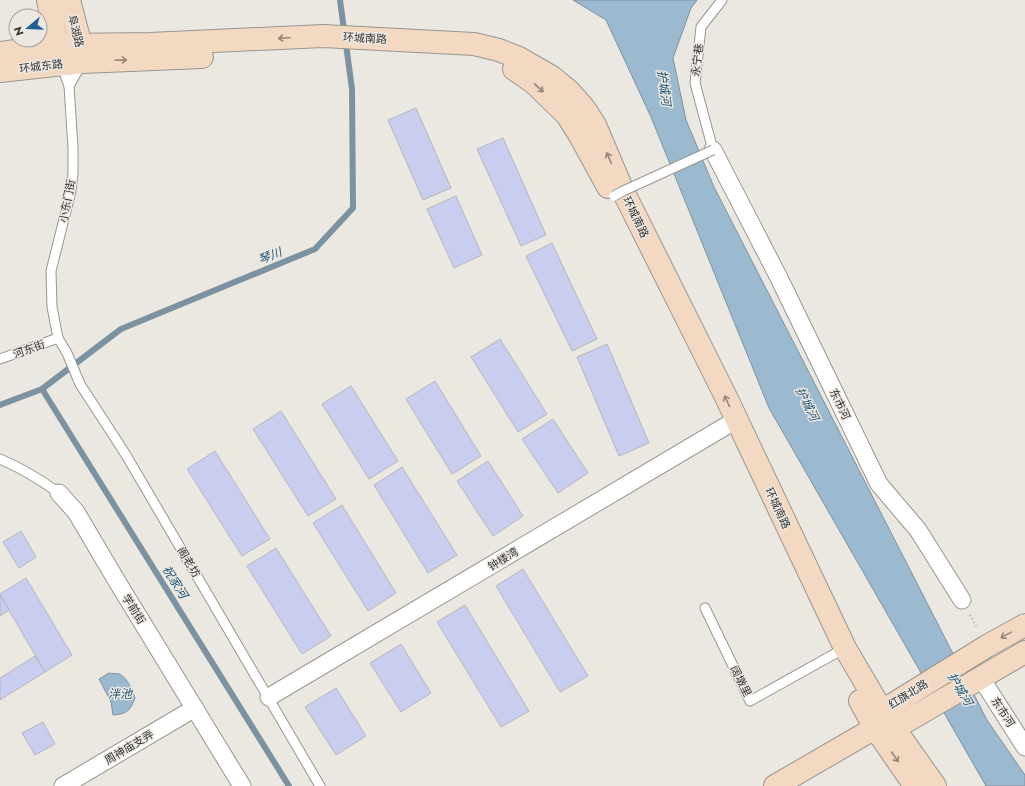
<svg xmlns="http://www.w3.org/2000/svg" width="1025" height="786" viewBox="0 0 1025 786" font-family="Jost,'Noto Sans SC',sans-serif">
	<style>
		.water { fill: #9bbacf; stroke: #7c92a0 }
		.lines { fill: none; stroke-linecap: round; stroke-linejoin: round }
		.stream { stroke: #7c92a0; stroke-width: 6 }
		.building { fill: #c9cdee; stroke: #b6b7bd }
		.lane-casing { stroke: #989690; stroke-width: 11 }
		.street-casing { stroke: #989690; stroke-width: 19 }
		.secondary-casing { stroke: #989690; stroke-width: 24 }
		.path { stroke: #aeaca7; stroke-width: 2.5; stroke-dasharray: 1 3; stroke-linecap: butt }
		.lane { stroke: #fff; stroke-width: 9 }
		.street { stroke: #fff; stroke-width: 17 }
		.secondary { stroke: #f3d9c1; stroke-width: 22 }
		.lane-bridge-casing { stroke: #989690; stroke-width: 11; stroke-linecap: butt }
		.lane-bridge { stroke: #fff; stroke-width: 9 }
		.oneway { stroke: #94867a }
		.labels { text-anchor: middle; stroke-width: 3; stroke-linejoin: round; paint-order: stroke }
		.street-label { font-size: 11px; fill: #353432; stroke: #ebe8e2 }
		.water-label { font-size: 12px; font-style: italic; fill: #1e5473; stroke: #ebe8e2 }
	</style>
	<rect width="100%" height="100%" fill="#ebe8e2"/>
	<g class="water">
		<path d="M573,0h124l-6,8 -18,50 13,62 28,67 273,533 38,55v11h-39l-217,-378 -118,-291 -45,-97z"/>
		<path d="M109,673c3,1 7,0 10,1 9,4 13,16 16,24 -5,13 -8,16 -22,17l-2,-13 -12,-23z"/>
	</g>
	<g class="lines">
		<g class="stream">
			<path d="M42,389l247,397"/>
			<path d="M0,405l42,-16 79,-60 194,-80 38,-41 -1,-119 -12,-89"/>
		</g>
	</g>
	<g class="building">
		<path d="M416,108l35,80 -28,12 -35,-80z"/>
		<path d="M503,138l43,97 -25,11 -44,-97z"/>
		<path d="M456,196l26,59 -28,13 -27,-59z"/>
		<path d="M552,243l45,96 -25,12 -46,-95z"/>
		<path d="M500,339l47,75 -29,18 -47,-75z"/>
		<path d="M607,344l42,99 -30,13 -42,-99z"/>
		<path d="M435,381l46,75 -29,18 -46,-75z"/>
		<path d="M351,386l47,75 -29,18 -47,-75z"/>
		<path d="M281,411l55,88 -28,17 -55,-87z"/>
		<path d="M553,419l35,54 -30,20 -36,-54z"/>
		<path d="M215,451l55,88 -28,17 -55,-87z"/>
		<path d="M488,461l35,55 -30,20 -36,-55z"/>
		<path d="M402,467l55,88 -29,18 -54,-88z"/>
		<path d="M342,505l54,88 -28,18 -55,-88z"/>
		<path d="M21,531l15,26 -17,11 -16,-26z"/>
		<path d="M276,548l55,88 -29,18 -55,-88z"/>
		<path d="M523,569l65,107 -28,16 -64,-106z"/>
		<path d="M26,578l46,77 -27,17 -45,-77v-1z"/>
		<path d="M0,595l9,15 -9,6z"/>
		<path d="M465,605l64,106 -28,16 -64,-105z"/>
		<path d="M401,644l30,49 -30,19 -31,-49z"/>
		<path d="M35,656l10,16 -45,28v-22z"/>
		<path d="M336,688l30,48 -30,19 -31,-48z"/>
		<path d="M43,722l12,22 -20,11 -13,-22z"/>
	</g>
	<g class="lines">
		<defs>
			<g id="lane">
				<path d="M61,64l8,22 4,62v25l-2,18 -20,80 1,36 6,31 9,15 13,31 46,71 194,331"/>
				<path d="M69,86l13,-23"/>
				<path d="M713,150l-18,-67 6,-56 21,-27"/>
				<path d="M0,359l58,-21"/>
				<path d="M0,459c21,9 41,21 59,34"/>
				<path d="M705,608l45,93 95,-53"/>
			</g>
			<g id="street">
				<path d="M713,150l66,128 100,206 39,46 44,70"/>
				<path d="M59,493l17,19 39,66 127,208"/>
				<path d="M981,678l44,69"/>
				<path d="M269,697l467,-277"/>
				<path d="M63,786l132,-78"/>
			</g>
			<g id="secondary">
				<path d="M48,0l12,60"/>
				<path d="M69,0l12,46 1,12"/>
				<path d="M0,53l57,-8 93,-1 173,-8 151,8 25,6 20,8 33,19 17,14 15,17 11,17 28,66 103,206 119,251 37,63 53,75"/>
				<path d="M514,69l20,14 33,32 12,19 29,53"/>
				<path d="M0,71l82,-9 120,-5"/>
				<path d="M860,701l15,27 40,58"/>
				<path d="M881,728h14l130,-76"/>
				<path d="M775,786l100,-58 7,-17 105,-65 38,-21"/>
			</g>
		</defs>
		<use href="#lane" class="lane-casing"/>
		<use href="#street" class="street-casing"/>
		<use href="#secondary" class="secondary-casing"/>
		<path class="path" d="M970,615l7,13"/>
		<use href="#lane" class="lane"/>
		<use href="#street" class="street"/>
		<use href="#secondary" class="secondary"/>
		<defs>
			<path id="lane-bridge" d="M614,196l9,-5 90,-41"/>
		</defs>
		<use href="#lane-bridge" class="lane-bridge-casing"/>
		<use href="#lane-bridge" class="lane-bridge"/>
	</g>
	<defs><path id="oneway-shaft" d="M-6 0H5M1.5-3L5.5 0L1.5 3" fill="none" stroke-width="1.6" stroke-linecap="round" stroke-linejoin="round"/></defs>
	<g class="oneway">
		<use href="#oneway-shaft" transform="translate(284 38) rotate(177)"/>
		<use href="#oneway-shaft" transform="translate(121 60) rotate(-2)"/>
		<use href="#oneway-shaft" transform="translate(539 88) rotate(43)"/>
		<use href="#oneway-shaft" transform="translate(609 158) rotate(-113)"/>
		<use href="#oneway-shaft" transform="translate(727 401) rotate(-115)"/>
		<use href="#oneway-shaft" transform="translate(1006 635) rotate(151)"/>
		<use href="#oneway-shaft" transform="translate(895 757) rotate(56)"/>
	</g>
	<g class="labels">
		<g class="street-label">
			<text transform="translate(76 31) rotate(76)" y="4">阜湖路</text>
			<text transform="translate(365 38) rotate(3)" y="4">环城南路</text>
			<text transform="translate(697 60) rotate(-83)" y="4">永宁巷</text>
			<text transform="translate(41 66) rotate(-7)" y="4">环城东路</text>
			<text transform="translate(67 201) rotate(-79)" y="4">小东门街</text>
			<text transform="translate(636 217) rotate(64)" y="4">环城南路</text>
			<text transform="translate(29 349) rotate(-20)" y="4">河东街</text>
			<text transform="translate(840 404) rotate(64)" y="4">东市河</text>
			<text transform="translate(778 508) rotate(65)" y="4">环城南路</text>
			<text transform="translate(503 559) rotate(-31)" y="4">钟楼湾</text>
			<text transform="translate(189 562) rotate(59)" y="4">阁老坊</text>
			<text transform="translate(134 609) rotate(58)" y="4">学前街</text>
			<text transform="translate(741 681) rotate(63)" y="4">阔墩里</text>
			<text transform="translate(908 694) rotate(-32)" y="4">红旗北路</text>
			<text transform="translate(1003 712) rotate(57)" y="4">东市河</text>
			<text transform="translate(129 747) rotate(-31)" y="4">周神庙支弄</text>
		</g>
		<g class="water-label">
			<text transform="translate(664 88) rotate(82)" y="4">护城河</text>
			<text transform="translate(270 256) rotate(-22)" y="4">琴川</text>
			<text transform="translate(807 404) rotate(63)" y="4">护城河</text>
			<text transform="translate(175 582) rotate(58)" y="4">祝家河</text>
			<text transform="translate(960 689) rotate(59)" y="4">护城河</text>
			<text x="120" y="698">泮池</text>
		</g>
	</g>
	<g transform="translate(28 28) rotate(251)"><circle r="19" fill="#ebe8e2" stroke="#a2a09c"/>
	<path d="M0-3L7 15L0 10L-7 15Z" fill="#1f5f95"/>
	<text y="-6" font-size="11" font-weight="bold" text-anchor="middle" fill="#353432">N</text>
	</g>
</svg>
